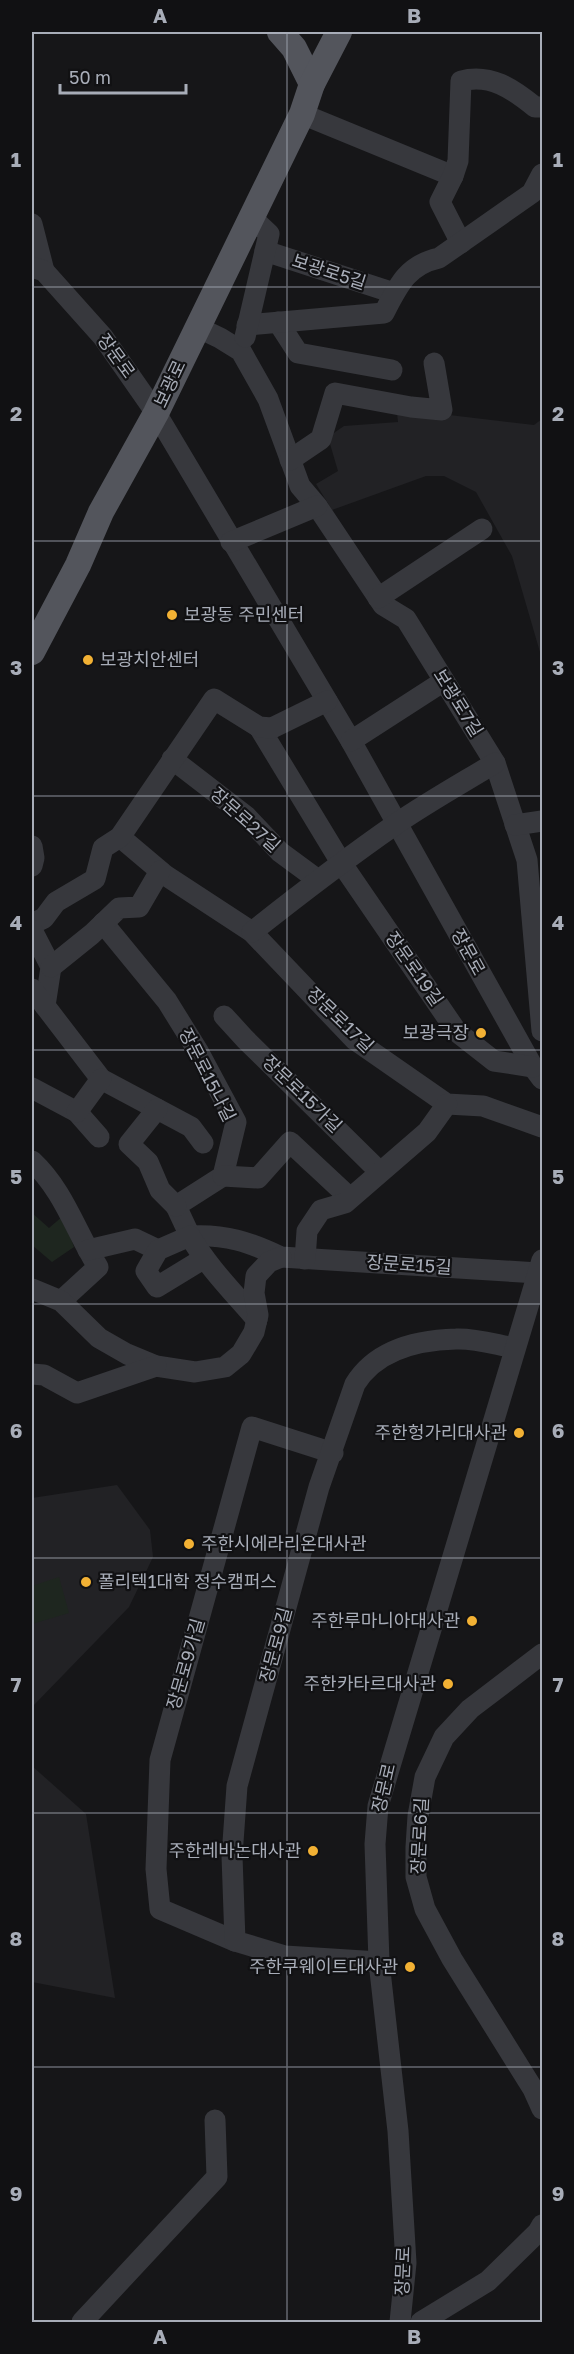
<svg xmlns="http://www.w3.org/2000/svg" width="574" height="2354" viewBox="0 0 574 2354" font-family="'Golos Text','Noto Sans KR',sans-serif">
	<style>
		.built { fill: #222225 }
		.green { fill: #1e261f }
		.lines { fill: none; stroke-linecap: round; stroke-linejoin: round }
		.minor { stroke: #37383d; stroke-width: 21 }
		.major { stroke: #53555c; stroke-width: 26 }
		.grid { fill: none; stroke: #a8adb8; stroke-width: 1.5; stroke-opacity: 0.55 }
		.poi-dot { fill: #f2b134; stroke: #111113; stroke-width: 2 }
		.labels { text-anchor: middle; stroke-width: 4.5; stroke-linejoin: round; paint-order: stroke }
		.street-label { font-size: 18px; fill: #a8adb8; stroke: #111113 }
		.poi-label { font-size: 18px; fill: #a8adb8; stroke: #111113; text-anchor: end }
		.neatline { fill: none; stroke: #a8adb8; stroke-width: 2 }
		.grid-label { font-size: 20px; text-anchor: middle; font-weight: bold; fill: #a8adb8 }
	</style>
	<rect width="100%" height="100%" fill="#161618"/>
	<g class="built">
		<path d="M397,413l44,1 93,11 8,-6v240l-30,-103 -36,-64 -32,-16h-18l-94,34 -16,-26 22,-13 -10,-34 16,-11 54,-4z"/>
		<path d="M117,1485l33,45 3,27 -24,50 -97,100v-209z"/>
		<path d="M32,1766l54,48 29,184 -83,-16z"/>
	</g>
	<g class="green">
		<path d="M32,1213l17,15 14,-12 11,31 -22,15 -20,-17z"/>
		<path d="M59,1577l10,36 -37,11v-38z"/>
	</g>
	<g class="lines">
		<g class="minor">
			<path d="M302,114l151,62"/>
			<path d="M32,224l12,47"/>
			<path d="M461,243l-21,-41 13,-26 5,-15 3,-80c29,-8 52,8 74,26h7"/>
			<path d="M265,251l129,42"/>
			<path d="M32,267l12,4 59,66 53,76 195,328 182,326 9,12"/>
			<path d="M278,322l20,31 94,17"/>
			<path d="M247,325l137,-12c14,-27 23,-48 55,-55l93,-65 10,-19"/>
			<path d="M197,327l23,11 21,13 27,48 32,87 17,20 66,99 23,14 89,144 32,97 15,171"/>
			<path d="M245,337l24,-103 -18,-17"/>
			<path d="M290,460l31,-21 14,-46 76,14 31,3 -8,-47"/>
			<path d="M231,542l86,-36"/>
			<path d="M378,598l104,-69"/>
			<path d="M259,727l83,137 115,168 37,29 39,6"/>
			<path d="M351,741l93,-60"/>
			<path d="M172,759l74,57 34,36 38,28"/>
			<path d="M515,825l27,-4"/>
			<path d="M120,837l45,38 87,57 103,108 92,64 36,2 59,21"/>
			<path d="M32,846l2,12 -2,8"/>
			<path d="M103,923l64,78 31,50 38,71 -13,54 -47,30 14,30c36,-2 59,6 91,21l257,16 4,2"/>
			<path d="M32,924l12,-6 12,-16 39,-23 8,-31 17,-11 94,-138 45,28 13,1 55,-27"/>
			<path d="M32,930l19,37 -6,39"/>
			<path d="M252,932c48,-38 95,-74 144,-108 32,-22 66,-41 99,-61"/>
			<path d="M51,967l41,-33 27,-26 20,-1 21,-36"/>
			<path d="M32,989l69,90 90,48 12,16"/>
			<path d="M224,1016l21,23 135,133"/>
			<path d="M32,1088l45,24 22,25"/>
			<path d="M157,1109l-28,35 19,18 12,28 16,16"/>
			<path d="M77,1112l24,-33"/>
			<path d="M32,1161c32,30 43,69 66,106l-37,34"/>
			<path d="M223,1176l35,2 32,-36 60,56"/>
			<path d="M88,1250l47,-11 23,11"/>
			<path d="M203,1259l-46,28 -11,-16 12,-21 32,-14c17,30 44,57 67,84"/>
			<path d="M305,1259l2,-28 14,-21 24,-7 82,-71 20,-28"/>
			<path d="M32,1289l29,12 38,37 28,16 29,12 39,6 30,-5 16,-13 13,-22 4,-17 -4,-22 2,-17 13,-14 12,-5"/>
			<path d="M32,1374l12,1 33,18 79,-27"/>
			<path d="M542,1654l-72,55 -26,28 -19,40 -7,39 -2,31v30l9,32 27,50 81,130 9,20"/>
			<path d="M235,1941l-75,-32 -4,-40 4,-109 92,-333 81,26"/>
			<path d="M379,1962l-94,-6 -50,-15 -3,-85 5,-70 82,-299 36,-103c21,-34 63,-44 101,-45 19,-1 41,6 59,9"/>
			<path d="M82,2322l135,-145 -2,-57"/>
			<path d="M400,2322l6,-59 -8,-132 -19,-169 -4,-118 3,-38 164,-546"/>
			<path d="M421,2322l67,-41 50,-49 4,-7"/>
		</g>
		<g class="major">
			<path d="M280,32l14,16 18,36"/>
			<path d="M32,652l46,-87 23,-53 55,-99 146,-299 10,-30 27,-52"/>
		</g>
	</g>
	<path class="grid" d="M287,32v2290M32,287h510M32,541h510M32,796h510M32,1050h510M32,1304h510M32,1558h510M32,1813h510M32,2067h510"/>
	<g class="poi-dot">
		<circle cx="172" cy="615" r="6"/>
		<circle cx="88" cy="660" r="6"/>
		<circle cx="481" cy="1033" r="6"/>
		<circle cx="519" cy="1433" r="6"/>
		<circle cx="189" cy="1544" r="6"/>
		<circle cx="86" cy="1582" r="6"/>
		<circle cx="472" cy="1621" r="6"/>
		<circle cx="448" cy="1684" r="6"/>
		<circle cx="313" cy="1851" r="6"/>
		<circle cx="410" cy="1967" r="6"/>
	</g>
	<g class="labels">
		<g class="street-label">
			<text transform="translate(329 272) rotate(18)" y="6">보광로5길</text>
			<text transform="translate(116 356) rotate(54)" y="6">장문로</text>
			<text transform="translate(170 384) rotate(-65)" y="6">보광로</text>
			<text transform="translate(458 703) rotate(58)" y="6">보광로7길</text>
			<text transform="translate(245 820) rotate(42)" y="6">장문로27길</text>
			<text transform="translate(468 952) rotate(61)" y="6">장문로</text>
			<text transform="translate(414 969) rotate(55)" y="6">장문로19길</text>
			<text transform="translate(340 1020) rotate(44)" y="6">장문로17길</text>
			<text transform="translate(207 1075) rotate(63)" y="6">장문로15나길</text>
			<text transform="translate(302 1094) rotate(44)" y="6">장문로15가길</text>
			<text transform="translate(409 1265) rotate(4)" y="6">장문로15길</text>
			<text transform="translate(276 1645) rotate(-75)" y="6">장문로9길</text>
			<text transform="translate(186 1664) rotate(-74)" y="6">장문로9가길</text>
			<text transform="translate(384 1788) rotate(-77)" y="6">장문로</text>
			<text transform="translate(420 1836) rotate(-87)" y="6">장문로6길</text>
			<text transform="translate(403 2271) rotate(-88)" y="6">장문로</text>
		</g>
		<g class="poi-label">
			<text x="184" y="621" text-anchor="start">보광동 주민센터</text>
			<text x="100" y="666" text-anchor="start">보광치안센터</text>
			<text x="469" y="1039">보광극장</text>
			<text x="507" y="1439">주한헝가리대사관</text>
			<text x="201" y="1550" text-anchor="start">주한시에라리온대사관</text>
			<text x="98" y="1588" text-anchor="start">폴리텍1대학 정수캠퍼스</text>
			<text x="460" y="1627">주한루마니아대사관</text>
			<text x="436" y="1690">주한카타르대사관</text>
			<text x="301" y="1857">주한레바논대사관</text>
			<text x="398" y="1973">주한쿠웨이트대사관</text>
		</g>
	</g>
	<rect width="574" height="2354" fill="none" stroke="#111113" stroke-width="66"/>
	<path d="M60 84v9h126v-9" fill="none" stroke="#a8adb8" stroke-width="3"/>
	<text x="69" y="84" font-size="18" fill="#a8adb8" stroke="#111113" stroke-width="4.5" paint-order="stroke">50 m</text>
	<rect x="33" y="33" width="508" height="2288" class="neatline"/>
	<g class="grid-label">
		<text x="160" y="23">A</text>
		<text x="414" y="23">B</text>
		<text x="16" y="167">1</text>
		<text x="558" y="167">1</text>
		<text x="16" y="421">2</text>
		<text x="558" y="421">2</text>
		<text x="16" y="675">3</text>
		<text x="558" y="675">3</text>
		<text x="16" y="930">4</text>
		<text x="558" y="930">4</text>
		<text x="16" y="1184">5</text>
		<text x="558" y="1184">5</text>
		<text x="16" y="1438">6</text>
		<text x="558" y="1438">6</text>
		<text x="16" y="1692">7</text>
		<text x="558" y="1692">7</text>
		<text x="16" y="1946">8</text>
		<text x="558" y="1946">8</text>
		<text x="16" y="2201">9</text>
		<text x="558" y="2201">9</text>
		<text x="160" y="2344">A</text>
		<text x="414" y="2344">B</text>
	</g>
</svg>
